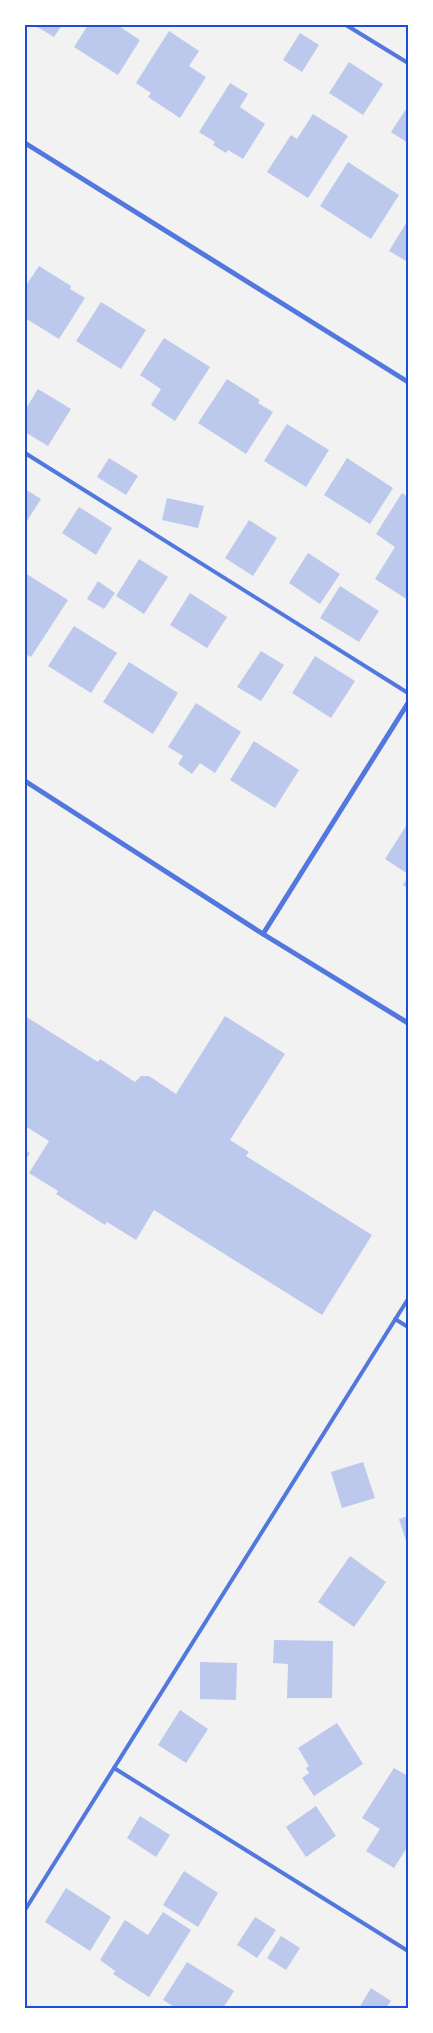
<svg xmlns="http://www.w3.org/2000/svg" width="433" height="2033" viewBox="0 0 433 2033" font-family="Cabin,sans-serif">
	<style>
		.building { fill: #bdc9ec }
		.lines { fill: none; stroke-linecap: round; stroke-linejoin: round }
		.service { stroke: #5277de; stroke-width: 4 }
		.minor { stroke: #5277de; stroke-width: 5 }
		.neatline { fill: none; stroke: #1d4ed8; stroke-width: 2 }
	</style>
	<rect width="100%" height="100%" fill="#f2f2f2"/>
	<g class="building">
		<path d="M34,25h28l-8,12z"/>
		<path d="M88,25h29l23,15 -22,35 -44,-28z"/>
		<path d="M169,31l30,20 -10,15 17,11 -26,41 -32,-21 3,-4 -15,-10z"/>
		<path d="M300,33l19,12 -17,27 -19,-12z"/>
		<path d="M349,62l34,22 -20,31 -34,-22z"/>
		<path d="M230,83l18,11 -8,13 25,17 -22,35 -15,-9 -2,3 -13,-8 2,-3 -16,-10z"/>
		<path d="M408,106v37l-17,-11z"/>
		<path d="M313,114l35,22 -40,62 -41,-26 24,-37 6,4z"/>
		<path d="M348,162l51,33 -28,44 -51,-33z"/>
		<path d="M408,220v42l-19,-11z"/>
		<path d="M39,266l32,20 -1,3 15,9 -26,41 -34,-21v-31z"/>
		<path d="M101,302l45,28 -25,39 -45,-28z"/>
		<path d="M164,338l46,29 -35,54 -24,-16 10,-16 -21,-14z"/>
		<path d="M227,379l33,21 -2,3 15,9 -27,42 -48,-31z"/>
		<path d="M38,389l33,20 -23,37 -23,-14v-22z"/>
		<path d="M287,424l42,26 -23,37 -42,-26z"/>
		<path d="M109,458l29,18 -12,19 -29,-18z"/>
		<path d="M347,458l46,30 -23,36 -46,-29z"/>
		<path d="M25,489l16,10 -16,25z"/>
		<path d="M402,493l6,4v103l-33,-21 20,-32 -19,-13z"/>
		<path d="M167,498l37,8 -6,22 -36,-8z"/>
		<path d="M79,507l33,21 -16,27 -34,-22z"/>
		<path d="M249,520l28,18 -24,38 -28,-18z"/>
		<path d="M308,553l32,21 -20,30 -31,-21z"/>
		<path d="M139,559l29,18 -24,37 -28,-18z"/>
		<path d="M25,573l43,27 -37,57 -6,-3z"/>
		<path d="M98,581l17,12 -11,16 -17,-10z"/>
		<path d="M340,586l39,25 -20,31 -39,-24z"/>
		<path d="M190,593l37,24 -20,31 -37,-23z"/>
		<path d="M74,626l43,27 -26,40 -43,-27z"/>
		<path d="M261,651l23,14 -23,36 -24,-14z"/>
		<path d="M315,656l40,25 -24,37 -39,-25z"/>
		<path d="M129,662l49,31 -25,41 -50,-32z"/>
		<path d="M196,703l45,29 -26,41 -15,-10 -8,11 -14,-10 5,-8 -15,-9z"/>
		<path d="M254,741l45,29 -24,38 -45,-28z"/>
		<path d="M408,823v51l-23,-15z"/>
		<path d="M408,877v11l-5,-3z"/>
		<path d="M25,1016l73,46 2,-3 35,23 6,-6h8l27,18 49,-78 60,38 -55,86 19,12 -3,4 126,79 -50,80 -168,-105 -18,30 -29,-18 -2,3 -49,-31 2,-3 -29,-18 20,-32 -24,-15z"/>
		<path d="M25,1150l5,3 -4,6 -1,-1z"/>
		<path d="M363,1462l12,36 -33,10 -11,-36z"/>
		<path d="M408,1516v31l-9,-28z"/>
		<path d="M350,1556l36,26 -32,45 -36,-25z"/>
		<path d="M274,1640l59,1 -1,57h-45l1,-34 -15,-1z"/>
		<path d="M200,1662l37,1 -1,37 -36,-1z"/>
		<path d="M180,1710l28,19 -22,34 -28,-18z"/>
		<path d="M337,1723l26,41 -49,32 -12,-18 7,-5 -3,-5 3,-2 -11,-18z"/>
		<path d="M394,1768l14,8v70l-14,22 -28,-17 14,-22 -18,-11z"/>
		<path d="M316,1806l20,30 -30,21 -20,-30z"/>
		<path d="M140,1816l30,19 -14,22 -29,-19z"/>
		<path d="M184,1871l34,22 -20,34 -35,-22z"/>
		<path d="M66,1888l45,29 -21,34 -45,-29z"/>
		<path d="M163,1912l28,18 -42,67 -36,-23 2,-3 -15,-11 25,-40 23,15z"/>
		<path d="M255,1917l21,13 -19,28 -20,-13z"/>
		<path d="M281,1936l19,12 -14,22 -19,-12z"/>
		<path d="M187,1962l47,29 -11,17h-47l-13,-8z"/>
		<path d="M371,1988l20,13 -5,7h-27z"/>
	</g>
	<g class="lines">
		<g class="service">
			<path d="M346,25l62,38"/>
			<path d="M25,453l383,240"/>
			<path d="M395,1319l13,8"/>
			<path d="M114,1768l294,183"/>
			<path d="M25,1910l383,-611"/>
		</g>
		<g class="minor">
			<path d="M25,143l383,239"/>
			<path d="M25,781l238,153 145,89"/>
			<path d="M263,934l145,-231"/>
		</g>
	</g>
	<rect width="433" height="2033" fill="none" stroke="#ffffff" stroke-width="52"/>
	<rect x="26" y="26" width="381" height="1981" class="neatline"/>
</svg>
